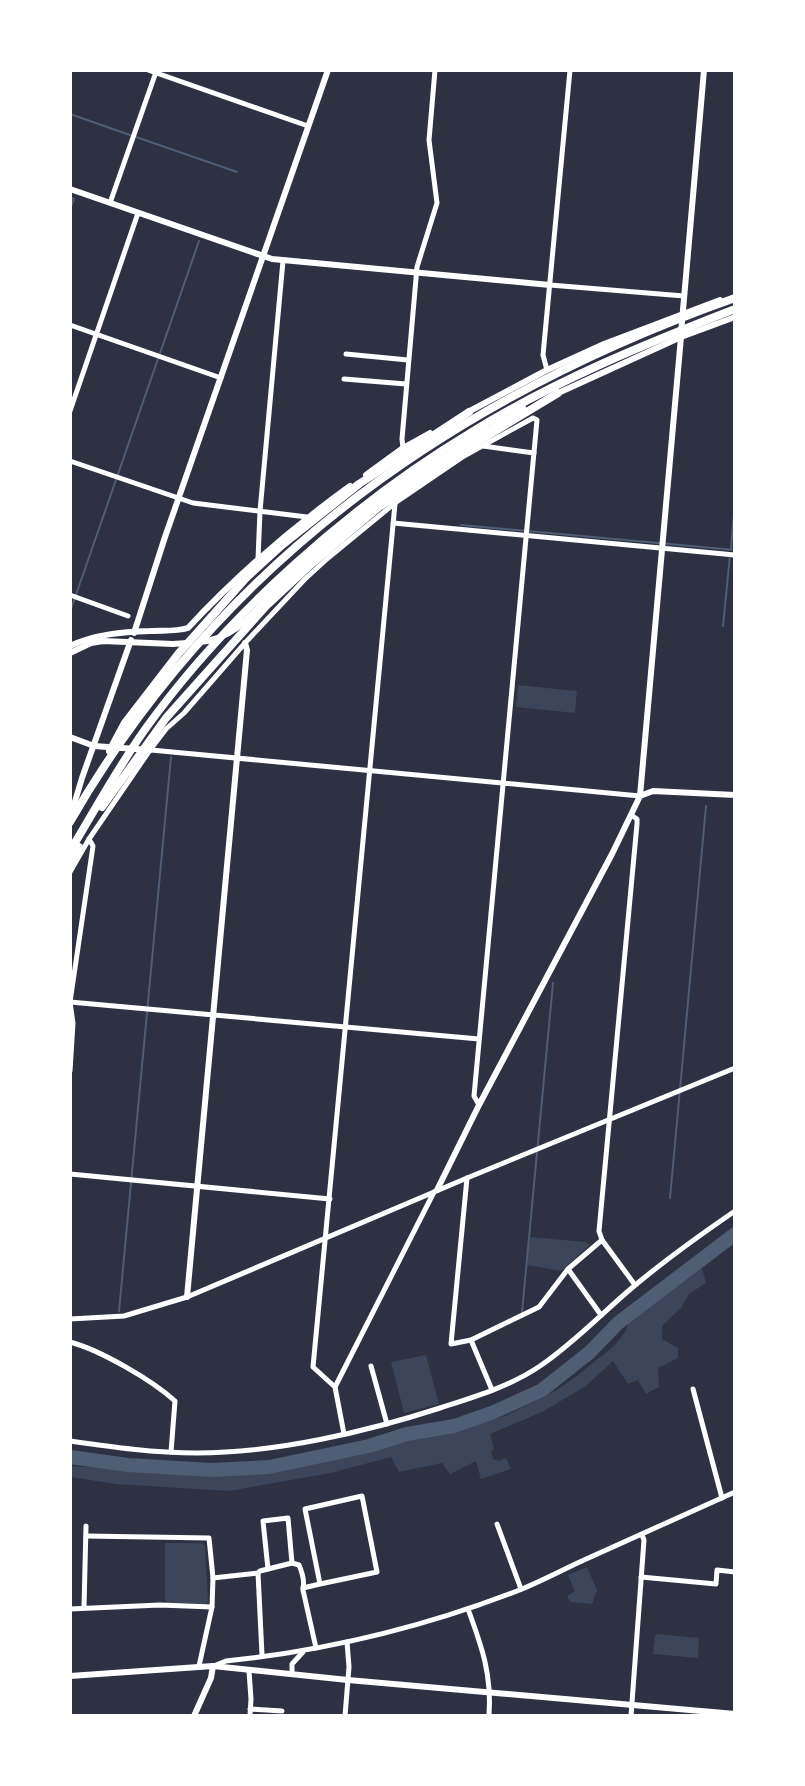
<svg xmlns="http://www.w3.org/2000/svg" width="805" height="1786" viewBox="0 0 805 1786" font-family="'Zilla Slab',serif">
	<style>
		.green { fill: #3c4559 }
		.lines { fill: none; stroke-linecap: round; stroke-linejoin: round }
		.stream { stroke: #4f5d75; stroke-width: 2 }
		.river { stroke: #4f5d75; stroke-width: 14 }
		.minor { stroke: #fff; stroke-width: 5 }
		.tertiary { stroke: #fff; stroke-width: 6 }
		.secondary { stroke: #fff; stroke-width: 6 }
		.motorway { stroke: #fff; stroke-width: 8 }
	</style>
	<rect width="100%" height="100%" fill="#2d3142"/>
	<g class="green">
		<path d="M518,685l59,6 -2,22 -59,-6z"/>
		<path d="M530,1237l56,5 4,3 -29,26 -34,-6z"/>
		<path d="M702,1268l4,15 -17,11 -8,14 -19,18v13l16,9v10l-20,10 1,19 -13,7 -8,-14 -10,4 -15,-23 -27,25 -44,26 -52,22 4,15 -3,2 2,8 6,2 7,-3 5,11 -30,10 -5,-18 -26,13 -8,-11 -43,9 -8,-15 -60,16 -102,18 -113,-7 -46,-7v-11c61,3 123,12 184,6 25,-3 49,-7 73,-12 21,-4 34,-2 52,-14l96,-21 30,-9 52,-26 21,-15 36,-29 12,-15 2,-8z"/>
		<path d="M426,1355l13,49 -35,9 -13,-51z"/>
		<path d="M166,1543h36l3,3 3,55 -2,3 -39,-1 -2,-3v-54z"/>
		<path d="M587,1567l10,23 -5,14 -22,-2 -3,-6 8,-5 -7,-16z"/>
		<path d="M657,1634l42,4 -1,20 -45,-4 2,-18z"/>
	</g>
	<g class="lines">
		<g class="stream">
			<path d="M70,114l60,21"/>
			<path d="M136,137l101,35"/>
			<path d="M70,197l4,2 -4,10"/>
			<path d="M461,525l274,25"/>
			<path d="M731,548l4,-46"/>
			<path d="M70,612l129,-371"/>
			<path d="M723,626l7,-71"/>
			<path d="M670,1198l36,-392"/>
			<path d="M119,1311l52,-554"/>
			<path d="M522,1312l31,-329"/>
		</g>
		<path class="river" d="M70,1457l58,8 84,5 57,-3 100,-21 38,-12 47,-8 40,-14 48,-22 48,-38 28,-29 117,-89"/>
		<g class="minor">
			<path d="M148,70l160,56"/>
			<path d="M110,203l46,-131"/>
			<path d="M550,285l134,11"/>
			<path d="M70,325l151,53"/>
			<path d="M346,354l62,6"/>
			<path d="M547,370l-4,-15 27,-285"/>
			<path d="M344,379l62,5"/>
			<path d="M70,411l68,-198"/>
			<path d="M483,446l51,7"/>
			<path d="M403,448l-1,-9 15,-172 20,-64 -8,-63 6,-70"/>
			<path d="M70,461l123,42 114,14"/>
			<path d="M393,523l342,32"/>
			<path d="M258,559l2,-48 23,-250"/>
			<path d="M70,595l58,21"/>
			<path d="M151,750l489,46"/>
			<path d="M631,815l6,4v5l-38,407 3,9 33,45"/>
			<path d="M70,872l19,-33 61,-89 16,-21 18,-16 61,-70 60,-64 23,-21 67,-55 69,-47 69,-38 4,2 -63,676 5,9"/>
			<path d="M70,1002l409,37"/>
			<path d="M70,1071l3,-48 -3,-21 23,-156 -4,-7"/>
			<path d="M70,1174l260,25"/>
			<path d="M467,1178l-16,166 20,-4 68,-33 29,-38 34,-29"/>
			<path d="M568,1269l33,46"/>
			<path d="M70,1319l54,-3 63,-19 280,-119 268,-110"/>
			<path d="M471,1340l21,50"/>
			<path d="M70,1342c30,8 82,38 105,59l-4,51"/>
			<path d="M371,1366l16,58"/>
			<path d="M335,1387l-22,-20 82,-863"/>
			<path d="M693,1389l29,109"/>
			<path d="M344,1434l-9,-47 99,-195"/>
			<path d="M70,1441c42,6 84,12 127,12 78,0 169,-21 243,-45 34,-11 71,-22 100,-42 34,-23 62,-53 93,-79 32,-27 67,-52 102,-76"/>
			<path d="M497,1524l24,65"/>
			<path d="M86,1536l123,2 4,40 -1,29"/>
			<path d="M268,1569l-5,-48 25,-3 4,45"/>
			<path d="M258,1573l4,82"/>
			<path d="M641,1577l75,7 1,-14 18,2"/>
			<path d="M213,1578l45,-5 2,-2 32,-8 7,2c3,7 6,15 4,23"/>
			<path d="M84,1607l2,-81"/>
			<path d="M70,1609l90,-4 52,2 -13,59"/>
			<path d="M468,1609c14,38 24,66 21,107"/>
			<path d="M316,1648l-13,-58v-2l17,-4 -15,-75 57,-13 15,76 -57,12"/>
			<path d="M216,1665l10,-4c99,-10 198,-34 291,-70 23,-9 45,-21 67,-31 50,-23 101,-45 151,-68"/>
			<path d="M249,1671l2,28 -1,17"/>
			<path d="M292,1674v-10l11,-12"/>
			<path d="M250,1709l32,2"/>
			<path d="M345,1716l4,-49 -2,-25"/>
			<path d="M631,1716l13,-176 -2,-5"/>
		</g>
		<g class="tertiary">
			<path d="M70,189l202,70 278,26"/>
			<path d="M134,633l31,-96 163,-467"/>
			<path d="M70,737l24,9 56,4"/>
			<path d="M640,796l13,-5 82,4"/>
			<path d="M437,1190l42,-85 133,-251 28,-58 41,-459"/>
			<path d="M187,1297l60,-647 -2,-7"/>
			<path d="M348,1680l387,34"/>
		</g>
		<g class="secondary">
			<path d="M681,333l23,-263"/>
			<path d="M556,394l125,-57 54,-20"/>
			<path d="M468,412l79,-42 57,-26 116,-44"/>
			<path d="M366,475l37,-27 27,-15"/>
			<path d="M199,642c39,-3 56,-33 82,-58 72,-70 157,-126 243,-175"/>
			<path d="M70,646c25,-12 53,-14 80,-15 13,-1 25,1 38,-3 49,-53 104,-100 162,-142"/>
			<path d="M70,653l21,-10 12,-2 70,3 14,-1"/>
			<path d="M70,818l12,-40 49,-138"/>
			<path d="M70,1676l143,-10 135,14"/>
			<path d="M194,1716l17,-38 2,-12"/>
		</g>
		<g class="motorway">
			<path d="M110,751l15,-28 54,-70 67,-75 36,-33 77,-61 110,-72"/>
			<path d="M102,807l64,-89 100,-112 43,-40 70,-59 67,-46 112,-68"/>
			<path d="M70,822c150,-261 385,-425 665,-524"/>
			<path d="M70,851c25,-41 48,-84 76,-123 82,-114 206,-224 326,-296 82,-51 173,-88 263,-123"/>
			<path d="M70,860l9,-13"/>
		</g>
	</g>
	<rect width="805" height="1786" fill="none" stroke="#ffffff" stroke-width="144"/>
</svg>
